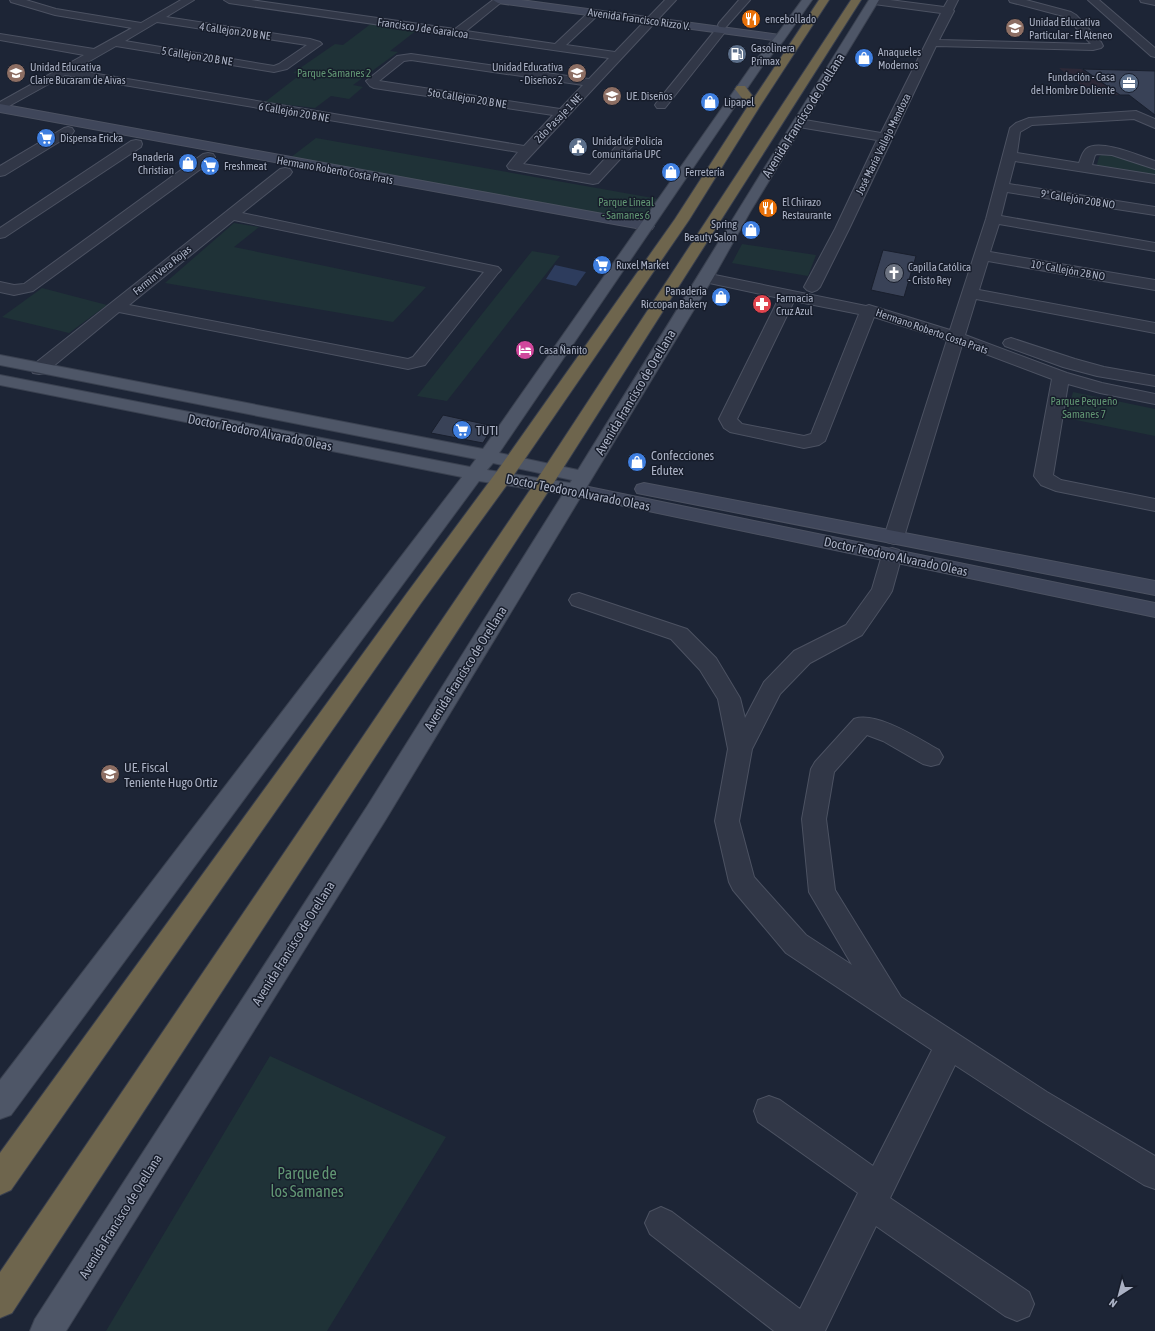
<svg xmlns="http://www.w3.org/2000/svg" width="1155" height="1331" viewBox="0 0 1155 1331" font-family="'Asap Condensed',sans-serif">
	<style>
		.medical { fill: #2d2938 }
		.green { fill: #1f3237 }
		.water { fill: #2d3c5d }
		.building { fill: #394257; stroke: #191f2d }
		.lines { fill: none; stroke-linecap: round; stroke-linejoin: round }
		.street-casing { stroke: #4c5262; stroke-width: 2 }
		.secondary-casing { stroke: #4c5262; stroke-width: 2 }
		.primary-casing { stroke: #3a4150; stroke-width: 2 }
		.highway-casing { stroke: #393f4e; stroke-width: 2 }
		.street { fill: #313747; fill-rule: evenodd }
		.secondary { fill: #3f465a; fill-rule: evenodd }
		.primary { fill: #4e5667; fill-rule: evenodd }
		.highway { fill: #6e654d; fill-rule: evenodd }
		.labels { text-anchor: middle; stroke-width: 3; stroke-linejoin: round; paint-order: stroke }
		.far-street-label { font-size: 11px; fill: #aab1c4; stroke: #171d2b }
		.far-poi-label { font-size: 11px; fill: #aab1c4; stroke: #171d2b; text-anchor: start }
		.far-park-label { font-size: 11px; fill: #619673; stroke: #171d2b }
		.street-label { font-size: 13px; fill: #aab1c4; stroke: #171d2b }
		.poi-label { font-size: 13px; fill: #aab1c4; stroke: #171d2b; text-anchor: start }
		.near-park-label { font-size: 16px; fill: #619673; stroke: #171d2b }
	</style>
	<rect width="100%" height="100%" fill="#1d2536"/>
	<path class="medical" d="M1059,68l22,1 38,26 -25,1z"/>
	<g class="green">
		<path d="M372,23l45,7 -27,21 8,1 -45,33 10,2 -14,12 -18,-3 -16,12 -50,-6 36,-28 -8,-1 42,-29 8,1z"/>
		<path d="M316,138l348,62 -17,26 -361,-65z"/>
		<path d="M1102,154h8l45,13v11l-59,-10 3,-11z"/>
		<path d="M234,223l25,4 -25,20 192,40 -33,35 -228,-39z"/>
		<path d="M742,244l74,11 -8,21 -76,-13z"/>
		<path d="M532,251l28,5 -113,145 -30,-5z"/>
		<path d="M42,288l65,17 -38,28 -67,-16z"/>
		<path d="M1073,392l82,17v27l-89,-18z"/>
		<path d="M270,1056l176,81 -119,194h-221z"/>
	</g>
	<path class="water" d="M555,265l31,7 -10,14 -30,-7z"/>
	<g class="building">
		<path d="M1083,69l72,2v44l-26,-20h-9z"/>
		<path d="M883,250l33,6 -12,41 -33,-7z"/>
		<path d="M443,415l50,11 -10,17 -52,-10z"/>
	</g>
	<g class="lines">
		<defs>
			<g id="street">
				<path d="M10,0h16l30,9 85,14 40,-23h13l-28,17 144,22 10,3 2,2 -35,25 -13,3 -158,-26 -42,24 450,76 29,-31 -179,-27 -4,-2 -4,-5 31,-25 14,-2 178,25 20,-21 -380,-55 -5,-3h27l204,29 38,-29h11l-38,31 89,13 35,-33h8l1,2 -1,2 -32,30 49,7 50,-52h11l-153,164 67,11 34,-37h10l1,3 -1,3 -36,39 -5,1 -84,-15 -2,-3 11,-14 -453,-77 -65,36v-9l84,-47 -84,-15v-6l94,15 38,-21 -77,-13 -44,-13zM157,22l150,23 -28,19 -5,2 -149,-25zM411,60l172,25 -23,24 -181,-28 25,-20z"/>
				<path d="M739,0h11l-25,28 1,2 -1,2 -60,76h-8l-2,-3 2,-3 60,-74 2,-1 -1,-2 1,-2z"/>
				<path d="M870,0h20l54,7 4,-7h10l-5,10 1,1 -15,29 152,4 -23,-25 -5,-3 -53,-14 -1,-2h17l45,12 5,3 25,27 2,4 -2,2 -8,2 -157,-4 -87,183 -29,58 -3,3 -5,2 -5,-2 -3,-3 31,-58 42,-89 -78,-13 -4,-1 -2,-3 2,-3 4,-1 82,14 60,-120 -67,-9 -4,-1z"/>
				<path d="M1088,0h11l56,48v9l-4,-1z"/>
				<path d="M1140,0h15v5l-14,-3z"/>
				<path d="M1136,111l19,8v9l-21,-9 -102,6 -12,7 -3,21 62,10c2,-5 3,-10 7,-14 13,-11 54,7 69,12v8l-43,-14 -15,-1 -2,1 -3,10 63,10v8l-140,-22 -6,23 146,23v8l-148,-23 -6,24 154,27v8l-156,-27 -9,28 165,28v10l-167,-29 -9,29 176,33v10l-179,-34 -11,36 102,38 35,10 53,11v10l-55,-11 -32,-9 -15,91 8,5 94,19v12l-99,-20 -15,-6 -7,-9 18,-97 -90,-34 -58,192 -3,5 -7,2 -7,-2 -3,-5 63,-197 -73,-23 -49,124 -6,4 -15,3 -74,-16 -6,-4 -5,-9 60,-121 -79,-17 -3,-3 3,-3 5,-2 161,33 3,-1 81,25 36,-111 24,-91 6,-5 13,-5zM794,301l65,13 -48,120 -7,2 -62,-12 -5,-5z"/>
				<path d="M68,127l4,1 2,3 -2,3 -67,41 -5,1v-10l64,-38z"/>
				<path d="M136,140l5,1 1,3 -1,3 -136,90 -5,1v-10l131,-87z"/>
				<path d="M208,153l5,1 2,3 -2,3 -180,131 -19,4 -14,-3v-10l14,3 10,-1 179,-130z"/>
				<path d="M285,168l5,1 2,3 -2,3 -48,38 256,54 3,3 -3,3 -73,92 -17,4 -289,-57 -74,61 -6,1 -6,-1 -2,-4 2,-4 247,-196zM234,220l250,52 -71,85 -5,2 -279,-54z"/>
				<path d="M1011,338l64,21 29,8 51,9v10l-58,-10 -34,-9 -58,-21 -2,-3 2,-3z"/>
				<path d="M892,548l7,2 3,5 -10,36 -3,5 -27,39 -52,28 -30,31 -28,55 -13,72 15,56 52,58 46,30 -43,-73 -7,-73 9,-50 4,-7 39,-43c23,-8 65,20 85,31l4,7 -4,7 -8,2 -8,-2 -40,-23 -16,-6 -33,37 -8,47 9,71 66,107 146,95 108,64v33l-11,-4 -117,-73 -72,-47 -65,133 139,94 5,12 -5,12 -12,5 -12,-5 -129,-90 -51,105h-51l-124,-97 -5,-11 5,-11 11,-5 11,5 128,97 58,-116 -100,-71 -4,-11 4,-11 11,-4 11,4 93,66 59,-116 -146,-97 -53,-63 -4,-8 -14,-61 13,-72 -10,-50 -18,-29 -29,-31 -99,-34 -3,-5 3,-5 7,-2 108,36 29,29 24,40 5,20 19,-36 30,-31 52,-26 26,-36 10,-34 3,-5z"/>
			</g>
			<g id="secondary">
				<path d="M493,0h28l259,35 5,3 -5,3 -282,-38z"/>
				<path d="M0,104l647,118 5,1 2,3 -2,3 -5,1 -647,-118z"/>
				<path d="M644,483l511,98v14l-518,-102 -2,-4 2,-4z"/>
				<path d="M574,484l581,119v14l-588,-123 -2,-4 2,-4z"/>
			</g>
			<path id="primary" d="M802,0h10l-28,40 -21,25 -264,388 79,17c97,-156 193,-314 291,-470h10l-129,212 -37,66 -327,541 -320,512h-36l5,-12 333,-514 195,-311 -84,-13 -468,634 -11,4v-39l462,-603 -462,-92v-10l470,92 6,-8 -476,-94v-10l483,94 272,-388 21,-25zM493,463l79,17 -2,3 -83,-13z"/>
			<g id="highway">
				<path d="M819,0h10l-69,106 -71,114 -180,262 -88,121 -410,587 -11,5v-42l407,-560 88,-119 180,-255 73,-113 -13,-17 2,-3h8l9,12z"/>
				<path d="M851,0h10l-317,498 -532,815 -12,5v-46l530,-782z"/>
			</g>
		</defs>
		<use href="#street" class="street-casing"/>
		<use href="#secondary" class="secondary-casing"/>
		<use href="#primary" class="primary-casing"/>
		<use href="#highway" class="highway-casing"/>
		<use href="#street" class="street"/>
		<use href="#secondary" class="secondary"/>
		<use href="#primary" class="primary"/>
		<use href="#highway" class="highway"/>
	</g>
	<defs>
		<symbol id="restaurant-disc" viewBox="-11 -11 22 22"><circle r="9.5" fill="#e8710a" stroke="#171d2b"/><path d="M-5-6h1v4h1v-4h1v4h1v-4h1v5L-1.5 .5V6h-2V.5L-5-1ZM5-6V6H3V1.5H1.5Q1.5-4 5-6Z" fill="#fff"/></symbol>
		<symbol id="school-disc" viewBox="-11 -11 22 22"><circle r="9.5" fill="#8d6e63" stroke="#171d2b"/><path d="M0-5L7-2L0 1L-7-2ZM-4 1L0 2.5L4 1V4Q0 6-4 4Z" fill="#fff"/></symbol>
		<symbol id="fuel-disc" viewBox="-11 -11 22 22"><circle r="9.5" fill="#5c6f8a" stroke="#171d2b"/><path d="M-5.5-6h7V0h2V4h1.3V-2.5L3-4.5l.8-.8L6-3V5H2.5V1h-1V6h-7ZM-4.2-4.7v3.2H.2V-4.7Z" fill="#fff"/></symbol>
		<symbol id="shop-disc" viewBox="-11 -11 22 22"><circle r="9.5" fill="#3f7fe0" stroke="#171d2b"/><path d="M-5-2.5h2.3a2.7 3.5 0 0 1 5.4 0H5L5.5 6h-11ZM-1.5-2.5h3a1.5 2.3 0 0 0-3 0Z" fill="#fff"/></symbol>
		<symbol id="office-disc" viewBox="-11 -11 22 22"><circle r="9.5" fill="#5c6f8a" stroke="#171d2b"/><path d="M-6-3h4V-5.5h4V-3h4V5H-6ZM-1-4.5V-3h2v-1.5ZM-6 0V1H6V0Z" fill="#fff"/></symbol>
		<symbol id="supermarket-disc" viewBox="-11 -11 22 22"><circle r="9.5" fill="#3f7fe0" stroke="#171d2b"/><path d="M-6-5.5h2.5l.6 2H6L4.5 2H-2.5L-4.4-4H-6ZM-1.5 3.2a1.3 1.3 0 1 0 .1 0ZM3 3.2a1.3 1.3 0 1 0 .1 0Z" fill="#fff"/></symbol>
		<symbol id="civic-disc" viewBox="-11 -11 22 22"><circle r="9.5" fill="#5c6f8a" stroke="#171d2b"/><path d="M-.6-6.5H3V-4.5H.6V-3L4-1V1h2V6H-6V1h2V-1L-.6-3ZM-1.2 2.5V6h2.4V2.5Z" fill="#fff"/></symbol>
		<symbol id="church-disc" viewBox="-11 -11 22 22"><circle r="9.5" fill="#6b7280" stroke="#171d2b"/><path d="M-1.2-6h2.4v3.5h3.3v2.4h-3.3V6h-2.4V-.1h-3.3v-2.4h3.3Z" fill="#fff"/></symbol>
		<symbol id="pharmacy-disc" viewBox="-11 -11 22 22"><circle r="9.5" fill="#e0444e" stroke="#171d2b"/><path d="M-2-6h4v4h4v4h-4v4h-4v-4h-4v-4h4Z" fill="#fff"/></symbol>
		<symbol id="hotel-disc" viewBox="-11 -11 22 22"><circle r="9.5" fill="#d1479c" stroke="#171d2b"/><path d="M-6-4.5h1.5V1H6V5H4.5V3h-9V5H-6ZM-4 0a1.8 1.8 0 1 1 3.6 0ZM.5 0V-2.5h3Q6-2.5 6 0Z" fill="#fff"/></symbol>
	</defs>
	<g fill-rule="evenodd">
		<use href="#restaurant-disc" x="740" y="8" width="22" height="22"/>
		<use href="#school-disc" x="1004" y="17" width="22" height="22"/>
		<use href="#fuel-disc" x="726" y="43" width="22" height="22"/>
		<use href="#shop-disc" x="853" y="47" width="22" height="22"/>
		<use href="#school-disc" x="5" y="62" width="22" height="22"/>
		<use href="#school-disc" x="566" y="62" width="22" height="22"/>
		<use href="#office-disc" x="1118" y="72" width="22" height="22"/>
		<use href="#school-disc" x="601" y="85" width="22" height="22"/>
		<use href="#shop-disc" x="699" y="91" width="22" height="22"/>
		<use href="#supermarket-disc" x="35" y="127" width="22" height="22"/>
		<use href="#civic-disc" x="567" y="136" width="22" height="22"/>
		<use href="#shop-disc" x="177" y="152" width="22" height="22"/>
		<use href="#supermarket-disc" x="199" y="155" width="22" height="22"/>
		<use href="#shop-disc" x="660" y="161" width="22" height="22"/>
		<use href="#restaurant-disc" x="757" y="197" width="22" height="22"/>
		<use href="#shop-disc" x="740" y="219" width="22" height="22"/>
		<use href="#supermarket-disc" x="591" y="254" width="22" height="22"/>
		<use href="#church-disc" x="883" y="262" width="22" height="22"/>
		<use href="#shop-disc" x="710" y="286" width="22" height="22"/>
		<use href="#pharmacy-disc" x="751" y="293" width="22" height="22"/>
		<use href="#hotel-disc" x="514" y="339" width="22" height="22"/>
		<use href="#supermarket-disc" x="451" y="419" width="22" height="22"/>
		<use href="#shop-disc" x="626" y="451" width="22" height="22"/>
		<use href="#school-disc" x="99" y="763" width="22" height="22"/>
	</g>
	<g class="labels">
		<g class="far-street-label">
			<text transform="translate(639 19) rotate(8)" y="4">Avenida Francisco Rizzo V.</text>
			<text transform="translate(423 28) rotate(8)" y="4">Francisco J de Garaicoa</text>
			<text transform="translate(235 31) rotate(8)" y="4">4 Callejon 20 B NE</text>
			<text transform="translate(197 56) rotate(9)" y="4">5 Callejon 20 B NE</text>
			<text transform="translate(467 98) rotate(9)" y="4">5to Callejon 20 B NE</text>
			<text transform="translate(294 112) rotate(10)" y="4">6 Callejón 20 B NE</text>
			<text transform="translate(558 118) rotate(-46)" y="4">2do Pasaje 1 NE</text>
			<text transform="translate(883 144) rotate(-64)" y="4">José María Vallejo Mendoza</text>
			<text transform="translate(335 170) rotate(10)" y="4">Hermano Roberto Costa Prats</text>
			<text transform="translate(1078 199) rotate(9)" y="4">9° Callejón 20B NO</text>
			<text transform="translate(162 270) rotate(-39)" y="4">Fermin Vera Rojas</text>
			<text transform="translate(1068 270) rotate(10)" y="4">10° Callejón 2B NO</text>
			<text transform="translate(932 331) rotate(19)" y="4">Hermano Roberto Costa Prats</text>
		</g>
		<g class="far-poi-label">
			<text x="765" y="23">encebollado</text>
			<text x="1029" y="26">Unidad Educativa<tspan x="1029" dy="13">Particular - El Ateneo</tspan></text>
			<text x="751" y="52">Gasolinera<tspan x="751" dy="13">Primax</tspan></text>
			<text x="878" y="56">Anaqueles<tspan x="878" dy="13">Modernos</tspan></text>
			<text x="30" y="71">Unidad Educativa<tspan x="30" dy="13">Claire Bucaram de Aivas</tspan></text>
			<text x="563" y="71" text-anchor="end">Unidad Educativa<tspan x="563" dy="13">- Diseños 2</tspan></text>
			<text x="1115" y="81" text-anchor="end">Fundación - Casa<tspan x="1115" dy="13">del Hombre Doliente</tspan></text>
			<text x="626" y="100">UE. Diseños</text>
			<text x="724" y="106">Lipapel</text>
			<text x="60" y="142">Dispensa Ericka</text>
			<text x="592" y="145">Unidad de Policía<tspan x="592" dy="13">Comunitaria UPC</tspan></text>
			<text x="174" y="161" text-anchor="end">Panadería<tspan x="174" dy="13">Christian</tspan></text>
			<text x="224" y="170">Freshmeat</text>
			<text x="685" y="176">Ferretería</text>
			<text x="782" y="206">El Chirazo<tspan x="782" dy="13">Restaurante</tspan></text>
			<text x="737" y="228" text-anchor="end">Spring<tspan x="737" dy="13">Beauty Salon</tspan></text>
			<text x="616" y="269">Ruxel Market</text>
			<text x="908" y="271">Capilla Católica<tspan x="908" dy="13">- Cristo Rey</tspan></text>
			<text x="707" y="295" text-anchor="end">Panaderia<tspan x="707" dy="13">Riccopan Bakery</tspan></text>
			<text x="776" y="302">Farmacia<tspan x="776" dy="13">Cruz Azul</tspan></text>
			<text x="539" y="354">Casa Ñañito</text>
		</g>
		<g class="far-park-label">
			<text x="334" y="77">Parque Samanes 2</text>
			<text x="626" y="206">Parque Lineal<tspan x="626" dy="13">- Samanes 6</tspan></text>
			<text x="1084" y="405">Parque Pequeño<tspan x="1084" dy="13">Samanes 7</tspan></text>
		</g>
		<g class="street-label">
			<text transform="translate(803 115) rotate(-58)" y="5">Avenida Francisco de Orellana</text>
			<text transform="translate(635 392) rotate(-59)" y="5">Avenida Francisco de Orellana</text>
			<text transform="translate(260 432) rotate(11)" y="5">Doctor Teodoro Alvarado Oleas</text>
			<text transform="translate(578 492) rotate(11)" y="5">Doctor Teodoro Alvarado Oleas</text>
			<text transform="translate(896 556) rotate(12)" y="5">Doctor Teodoro Alvarado Oleas</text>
			<text transform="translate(465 668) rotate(-58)" y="5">Avenida Francisco de Orellana</text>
			<text transform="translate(293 943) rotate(-58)" y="5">Avenida Francisco de Orellana</text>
			<text transform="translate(120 1216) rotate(-58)" y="5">Avenida Francisco de Orellana</text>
		</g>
		<g class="poi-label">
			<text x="476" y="435">TUTI</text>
			<text x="651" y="460">Confecciones<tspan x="651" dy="15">Edutex</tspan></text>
			<text x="124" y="772">UE. Fiscal<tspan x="124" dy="15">Teniente Hugo Ortiz</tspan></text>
		</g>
		<g class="near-park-label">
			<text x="307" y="1179">Parque de<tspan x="307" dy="18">los Samanes</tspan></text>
		</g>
	</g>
	<g transform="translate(1119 1295) rotate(216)" stroke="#171d2b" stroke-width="3" paint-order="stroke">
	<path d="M0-3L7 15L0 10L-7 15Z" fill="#aab1c4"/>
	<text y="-6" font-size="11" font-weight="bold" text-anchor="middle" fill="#aab1c4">N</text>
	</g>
</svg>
